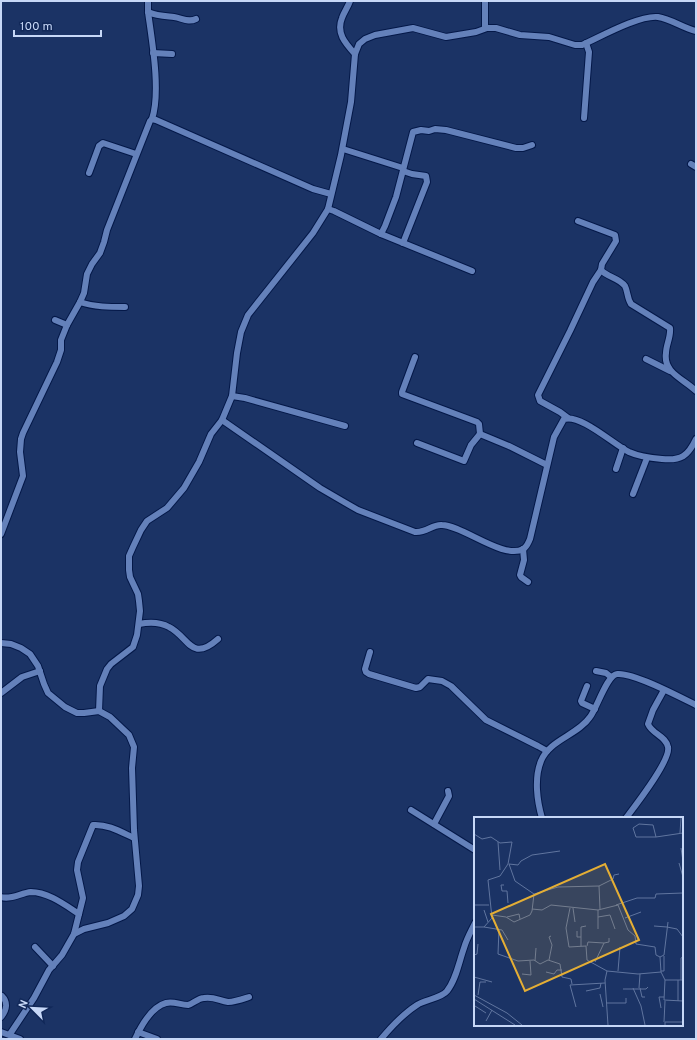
<svg xmlns="http://www.w3.org/2000/svg" width="697" height="1040" viewBox="0 0 697 1040" font-family="Overpass,sans-serif">
	<style>
		.lines { fill: none; stroke-linecap: round; stroke-linejoin: round }
		.street-casing { stroke: #041848; stroke-width: 8 }
		.street { stroke: #6481ba; stroke-width: 6 }
		.inset-road { fill: none; stroke: #60759f; stroke-width: 1 }
		.view { fill: #e4ae35; fill-opacity: 0.15; stroke: #e4ae35; stroke-width: 2 }
		.inset-edge { fill: none; stroke: #c7d8f7; stroke-width: 2 }
	</style>
	<rect width="100%" height="100%" fill="#1b3365"/>
	<g class="lines">
		<defs>
			<g id="street">
				<path d="M148,1v11c4,29 13,80 4,107"/>
				<path d="M350,1c-2,6 -6,11 -8,17 -6,15 3,25 13,36"/>
				<path d="M148,12c9,4 16,4 26,5 8,1 14,6 22,2"/>
				<path d="M485,28v-27"/>
				<path d="M153,53l19,1"/>
				<path d="M584,118l5,-66 -3,-9"/>
				<path d="M343,149l60,19"/>
				<path d="M691,164l5,3"/>
				<path d="M89,173l10,-27 4,-3 33,11"/>
				<path d="M328,209l6,2 47,23 91,37"/>
				<path d="M578,221l37,14 1,6 -14,23 -1,6c6,7 18,8 24,16 3,6 2,12 6,18l39,24c1,9 -4,17 -4,25 -3,20 18,26 30,38"/>
				<path d="M381,234l4,-8 11,-29 17,-65 8,-2 8,1 6,-2 11,1 70,18h7l9,-3"/>
				<path d="M403,243l24,-61 -1,-6 -14,-2 -9,-3"/>
				<path d="M80,302c14,5 30,5 45,5"/>
				<path d="M55,320l12,5"/>
				<path d="M415,357l-13,35v2l75,28 2,2 1,10"/>
				<path d="M646,359l24,12"/>
				<path d="M232,396l13,2 100,28"/>
				<path d="M568,418l-8,-6 -20,-11 -2,-6 32,-64 23,-49 8,-12"/>
				<path d="M222,420l98,68 24,14 14,8 57,22c12,1 17,-8 27,-7 20,0 62,35 81,24 4,-2 5,-6 7,-10l24,-102 10,-18c17,-5 49,25 65,33 11,5 21,6 33,7 19,2 26,-3 34,-20"/>
				<path d="M417,443l47,18 7,-16 9,-11 29,12 38,19"/>
				<path d="M616,469l7,-21"/>
				<path d="M633,494l14,-36"/>
				<path d="M1,534l22,-58 -3,-24 1,-13 2,-6 34,-71 4,-12v-10l6,-15 13,-23 4,-9 3,-19 5,-10 8,-11 4,-11 3,-12 43,-109 2,-2 4,1 157,69 18,5"/>
				<path d="M523,549l1,11 -4,15 1,2 7,5"/>
				<path d="M139,624c10,-2 21,-2 30,3 20,10 22,36 49,12"/>
				<path d="M1,643l10,1 10,4 9,6 8,12 6,18 4,9 17,14 12,6h7l15,-2 11,6 19,18 5,12 -2,21 2,62 5,56 -1,9 -6,14 -8,7 -16,7 -24,6 -10,5 -12,21 -13,15 -15,28 -24,36"/>
				<path d="M370,652l-5,17 1,3 3,2 47,14 4,-1 8,-8 14,2 9,5 35,34 52,26 9,5"/>
				<path d="M596,671l10,2 5,4"/>
				<path d="M587,686l-6,15 1,2 13,6"/>
				<path d="M1,693l21,-16 18,-6"/>
				<path d="M99,711l1,-25 7,-17 4,-5 22,-17 4,-12 3,-24 -1,-10 -1,-7 -8,-17 -1,-7v-14l4,-9 8,-17 6,-9 20,-13 17,-20 15,-26 12,-28 11,-14 10,-24 5,-43 4,-21 7,-17 65,-82 15,-24 13,-54 10,-53 4,-48 4,-10 6,-5 10,-4 38,-7 33,9 30,-5 11,-4h9l24,7 29,2 26,8h7c18,-8 57,-30 76,-28 13,2 25,11 38,14"/>
				<path d="M411,810l64,40"/>
				<path d="M542,818c-5,-17 -8,-40 -1,-57 8,-21 37,-26 49,-44 7,-9 17,-42 27,-43 16,-2 63,23 79,31"/>
				<path d="M626,818c9,-12 45,-58 42,-71 -2,-11 -16,-13 -20,-23l5,-14 11,-20"/>
				<path d="M434,824l15,-28 -1,-5"/>
				<path d="M1,897c10,3 20,-4 30,-5 17,0 34,13 48,22"/>
				<path d="M74,934l9,-36 -6,-28 1,-8 15,-37c15,-1 28,7 41,13"/>
				<path d="M35,947l18,19"/>
				<path d="M1,1017c6,-7 7,-15 1,-21"/>
				<path d="M1,1032l19,7"/>
				<path d="M138,1032l19,7"/>
				<path d="M135,1039c6,-13 16,-32 31,-36 8,-2 14,2 22,2 5,-1 10,-7 16,-7 9,-2 16,3 24,4 7,0 15,-3 21,-5"/>
				<path d="M381,1039c10,-12 22,-25 36,-34 7,-5 25,-7 30,-14 9,-11 12,-29 17,-43 2,-8 7,-17 11,-25"/>
			</g>
		</defs>
		<use href="#street" class="street-casing"/>
		<use href="#street" class="street"/>
	</g>
	<g transform="translate(474 817)">
		<rect width="209" height="209" fill="#1b3365"/>
		<path class="inset-road" d="M165,7l14,1 3,12h-20l-3,-9zM206,16l1,-15M0,17l8,5 9,-2 9,6 12,-1 -4,22 -8,12 -12,4 4,38 -8,9h-10M182,20l27,-4M24,25l2,28M207,31l2,13M205,46l4,14M35,47l9,1 3,-4 11,-6 28,-4M30,68h-3l1,6h5l1,12M125,69l14,-7 1,-4 5,-1M60,77l24,-7 41,-1 1,23M0,88h15M142,88l21,-7h18l1,-4 27,-1M96,91l-4,20 3,19 17,-1 1,14 20,11M99,91l2,14M58,92l10,1 9,-5 47,5 20,-5 10,25 7,6 1,8 19,3 1,8 4,2 1,15M10,93l4,12M124,93v19M18,98l14,2 8,5 16,-7 2,-4 2,-17 -19,-13 -6,-17M33,100l12,-3 1,5M124,100l12,-2 5,14M151,101l16,-6M180,109l13,1M10,110l18,3 6,10M193,110l10,2 6,8M25,112l-1,25 20,7 16,-1 6,4 8,-4 12,4 2,13 9,2 1,5M103,114v6h4v9M107,120v-10l5,-1M113,129l1,-4 16,1M0,138l3,-1 1,-10M186,140l4,-2 4,-33M75,143l3,-15 -3,-8 2,-1M61,144l1,-13M121,145l9,-19 5,-1v-4M144,154l2,-24M187,154h3v-15M72,155l8,2 3,-4h5M48,157l9,1 -1,-14M0,160l18,5M191,163l-1,20 19,1M207,163v-22l2,-1M159,171l8,18 4,19M165,171l1,-14M166,171l2,9h3M149,172h23l2,-2M112,174l14,-3 1,-5M126,177l3,13M0,178l33,18 15,12M4,178l2,-13h6M0,182l41,26M204,184v-21M133,186h19v-5M1,189l11,7M102,190l-6,-22 35,-2M187,191l-2,-11h5M12,204l6,-11M190,205l1,-21M134,208l-3,-45 2,-9 31,3 23,-2 4,8h18M191,208v-3h18"/>
		<path class="view" d="M131,47l34,76 -114,51 -34,-77z"/>
		<rect width="209" height="209" class="inset-edge"/>
	</g>
	<rect width="697" height="1040" fill="none" stroke="#c7d8f7" stroke-width="4"/>
	<g transform="translate(32 1008) rotate(294)" stroke="#112859" stroke-width="3" paint-order="stroke">
	<path d="M0-3L7 15L0 10L-7 15Z" fill="#c7d8f7"/>
	<text y="-6" font-size="11" font-weight="bold" text-anchor="middle" fill="#c7d8f7">N</text>
	</g>
	<path d="M14 30v6h87v-6" fill="none" stroke="#c7d8f7" stroke-width="2"/>
	<text x="20" y="30" font-size="12" fill="#c7d8f7" stroke="#112859" stroke-width="3" paint-order="stroke">100 m</text>
</svg>
